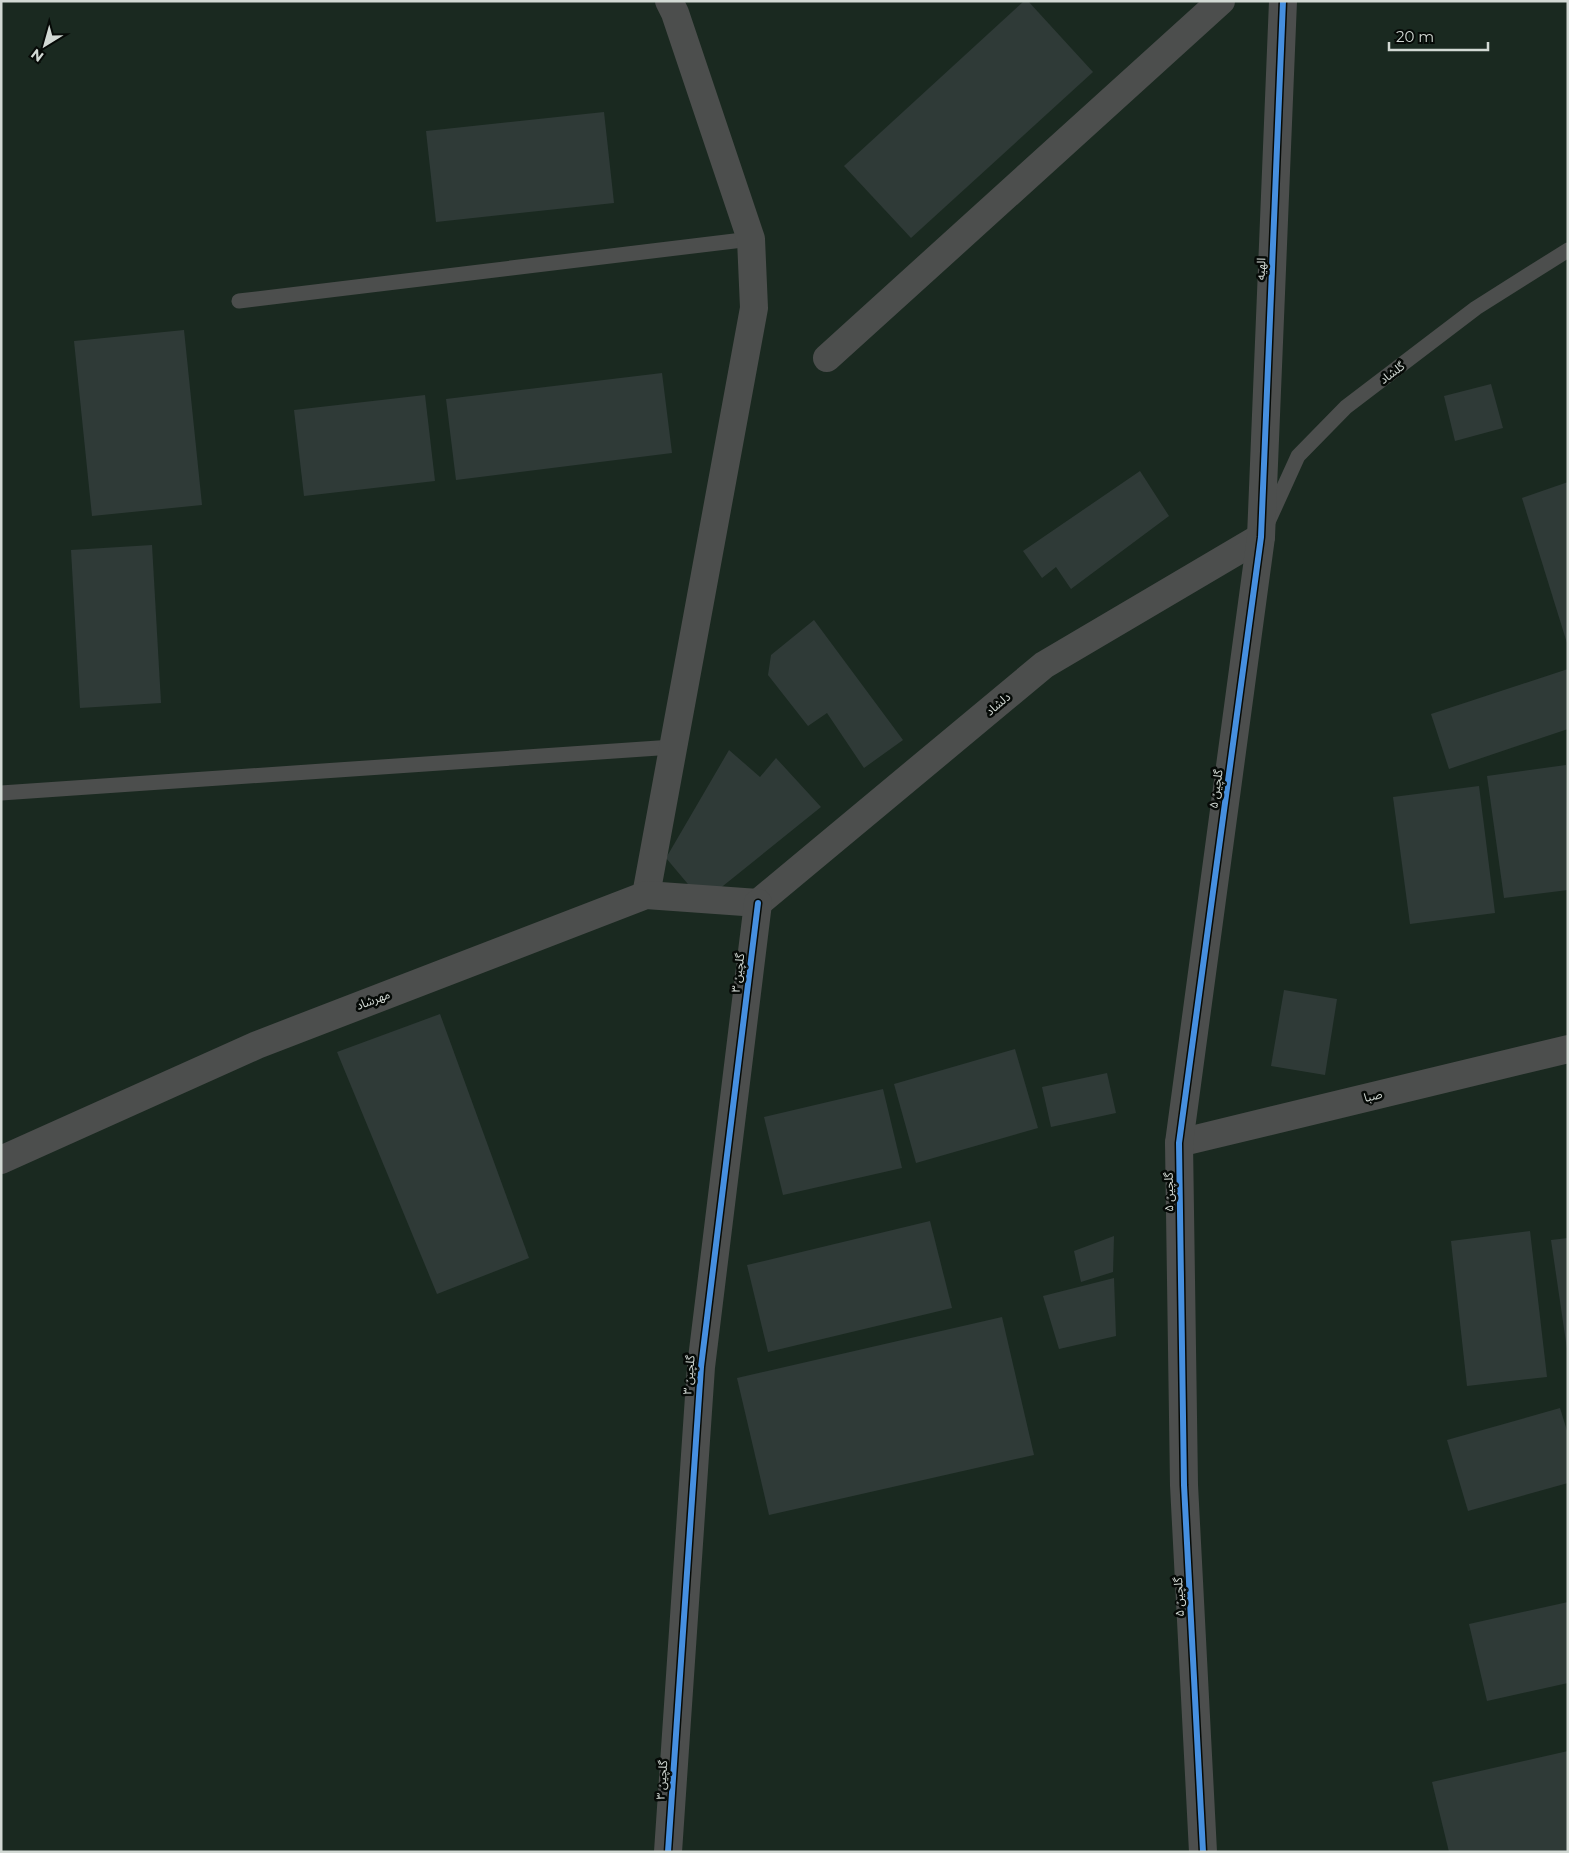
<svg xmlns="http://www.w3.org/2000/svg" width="1569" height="1853" viewBox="0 0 1569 1853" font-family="Montserrat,'Noto Sans Arabic',sans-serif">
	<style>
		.built { fill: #1a2920 }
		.building { fill: #2f3a37 }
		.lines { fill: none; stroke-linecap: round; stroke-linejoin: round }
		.service { stroke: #4c4e4d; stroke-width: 15 }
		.minor { stroke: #4c4e4d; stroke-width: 28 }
		.cycleway-casing { stroke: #060a07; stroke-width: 9 }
		.cycleway { stroke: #468fdf; stroke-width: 6 }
		.labels { text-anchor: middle; stroke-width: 5; stroke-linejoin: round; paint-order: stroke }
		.street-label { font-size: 12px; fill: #d2d9d4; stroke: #060a07 }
	</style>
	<rect width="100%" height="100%" fill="#191e1b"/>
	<rect class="built" x="1" y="1" width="1567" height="1851"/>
	<g class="building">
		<path d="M1024,1h4l65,71 -182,166 -67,-72z"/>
		<path d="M604,112l10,91 -178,19 -10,-91z"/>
		<path d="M184,330l18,175 -110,11 -18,-175z"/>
		<path d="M662,373l10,80 -216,27 -10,-81z"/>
		<path d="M1491,384l12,44 -48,13 -11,-45z"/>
		<path d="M425,395l10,86 -131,15 -10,-86z"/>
		<path d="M1140,471l29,45 -98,73 -15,-22 -14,11 -19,-27z"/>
		<path d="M1568,482v161h-1l-45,-145z"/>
		<path d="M152,545l9,158 -81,5 -9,-158z"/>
		<path d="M814,620l89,120 -39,28 -37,-55 -19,13 -40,-51 3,-20z"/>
		<path d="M1568,669v60l-119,40 -18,-55z"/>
		<path d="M729,750l31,27 16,-19 45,49 -108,87 -15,2 -32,-38z"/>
		<path d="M1566,765l2,125 -64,8 -17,-122z"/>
		<path d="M1479,786l16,127 -85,11 -17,-127z"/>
		<path d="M1284,990l53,9 -12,76 -54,-9z"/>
		<path d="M440,1014l89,244 -92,36 -100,-242z"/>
		<path d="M1015,1049l23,79 -122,35 -22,-79z"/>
		<path d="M1107,1073l9,40 -65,14 -9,-40z"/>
		<path d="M883,1089l19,79 -119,27 -19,-78z"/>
		<path d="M930,1221l22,87 -184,44 -21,-87z"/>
		<path d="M1530,1231l17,146 -80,9 -16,-145z"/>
		<path d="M1114,1236l-1,36 -32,10 -7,-31z"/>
		<path d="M1568,1238v111h-1l-16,-109z"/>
		<path d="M1114,1278l2,58 -57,13 -16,-53z"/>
		<path d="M1002,1317l32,138 -265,60 -32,-137z"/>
		<path d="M1560,1408l8,26v49l-100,28 -21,-71z"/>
		<path d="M1568,1602v81l-81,18 -18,-77z"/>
		<path d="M1568,1751v101h-119l-17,-70z"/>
	</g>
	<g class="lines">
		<g class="service">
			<path d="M239,301l512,-62"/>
			<path d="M1268,522l30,-66 48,-49 130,-99 92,-58"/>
			<path d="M1,793l672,-46"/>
		</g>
		<g class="minor">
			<path d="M827,358l394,-357"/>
			<path d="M646,895l108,-587 -3,-69 -76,-226 -6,-12"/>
			<path d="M758,903l286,-238 217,-128"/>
			<path d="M1179,1143l389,-94"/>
			<path d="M1,1160l256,-115 389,-150 112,8"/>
			<path d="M668,1852l33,-485 57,-464"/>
			<path d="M1203,1852l-19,-367 -5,-342 82,-606 22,-536"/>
		</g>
		<defs>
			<g id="cycleway">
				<path d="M668,1852l33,-485 57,-464"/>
				<path d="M1203,1852l-19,-367 -5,-342 82,-606 22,-536"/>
			</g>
		</defs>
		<use href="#cycleway" class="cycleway-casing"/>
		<use href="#cycleway" class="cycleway"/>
	</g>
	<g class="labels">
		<g class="street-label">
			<text transform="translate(1261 269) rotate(-88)" y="4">الهیه</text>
			<text transform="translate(1392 373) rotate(-37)" y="4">گلشاد</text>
			<text transform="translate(998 704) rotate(-40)" y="4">دلشاد</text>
			<text transform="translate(1216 789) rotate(-82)" y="4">گلچین ۵</text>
			<text transform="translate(738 973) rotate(-83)" y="4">گلچین ۳</text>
			<text transform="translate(373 1000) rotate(-21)" y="4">مهرشاد</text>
			<text transform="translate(1373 1096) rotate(-14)" y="4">صبا</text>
			<text transform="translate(1169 1192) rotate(-91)" y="4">گلچین ۵</text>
			<text transform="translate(689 1375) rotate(-85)" y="4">گلچین ۳</text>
			<text transform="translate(1179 1597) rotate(-93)" y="4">گلچین ۵</text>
			<text transform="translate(662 1780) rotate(-86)" y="4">گلچین ۳</text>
		</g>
	</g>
	<rect width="1569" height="1853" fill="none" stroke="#d2d9d4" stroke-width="5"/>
	<g transform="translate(45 45) rotate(217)" stroke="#060a07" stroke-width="4" paint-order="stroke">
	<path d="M0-4L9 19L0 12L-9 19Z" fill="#d2d9d4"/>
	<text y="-8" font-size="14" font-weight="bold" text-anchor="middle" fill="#d2d9d4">N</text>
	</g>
	<path d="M1389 42v8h99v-8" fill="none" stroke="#d2d9d4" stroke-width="2.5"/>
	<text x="1396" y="42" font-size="15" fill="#d2d9d4" stroke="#060a07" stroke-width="4" paint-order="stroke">20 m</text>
</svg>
